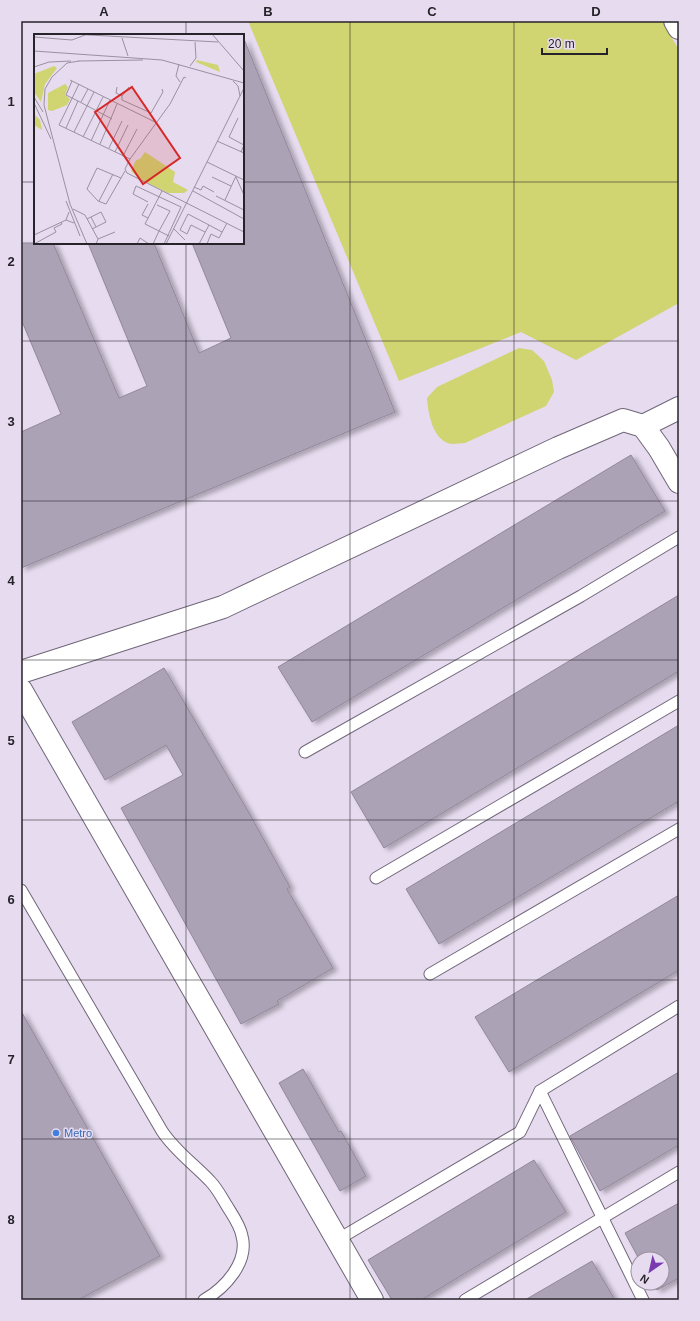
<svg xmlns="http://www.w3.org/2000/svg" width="700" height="1321" viewBox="0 0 700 1321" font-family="Arial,sans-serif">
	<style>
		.green { fill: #d0d471 }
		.building { fill: #aca2b5; stroke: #92889b; filter: url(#shadow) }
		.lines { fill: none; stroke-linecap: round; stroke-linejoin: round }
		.service-casing { stroke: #706678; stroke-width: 13 }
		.minor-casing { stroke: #706678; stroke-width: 24 }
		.service { stroke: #fff; stroke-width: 11 }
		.minor { stroke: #fff; stroke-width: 22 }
		.grid { fill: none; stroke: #27232a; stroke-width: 1; stroke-opacity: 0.55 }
		.shop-dot { fill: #3f7fe0; stroke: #e6dbef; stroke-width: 1.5 }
		.labels { text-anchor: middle; stroke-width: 3; stroke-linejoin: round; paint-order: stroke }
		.shop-label { font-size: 11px; fill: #366cbe; stroke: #e6dbef; text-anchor: start }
		.inset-road { fill: none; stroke: #9a91a0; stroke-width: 1 }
		.view { fill: #d62828; fill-opacity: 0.15; stroke: #d62828; stroke-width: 2 }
		.inset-edge { fill: none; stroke: #27232a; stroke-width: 2 }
		.neatline { fill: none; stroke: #27232a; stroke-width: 1.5 }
		.grid-label { font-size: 13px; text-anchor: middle; font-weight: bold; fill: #27232a }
	</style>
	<defs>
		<filter id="shadow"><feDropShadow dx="4.5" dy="2.5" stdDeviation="2" flood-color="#0004"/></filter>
	</defs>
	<rect width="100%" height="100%" fill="#e6dbef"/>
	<g class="green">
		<path d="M248,21h414l17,29v253l-103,57 -55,-28 -122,49z"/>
		<path d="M519,348l13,2 12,11 8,19 2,12 -8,14 -81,37c-4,0 -9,1 -13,1 -19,-2 -24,-31 -25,-46l10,-11z"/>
	</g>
	<g class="building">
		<path d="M244,39l151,373 -374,156v-136l40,-18 -40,-95v-76h32l66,155 28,-12 -59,-143h66l45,110 32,-15 -39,-95h51z"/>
		<path d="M631,455l34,56 -353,211 -34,-55z"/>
		<path d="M679,595v76l-295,177 -33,-56z"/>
		<path d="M164,668l84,143 42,76 -3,2 46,79 -56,33 2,3 -38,20 -120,-216 62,-33 -17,-30 -61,35 -33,-58z"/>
		<path d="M679,725v76l-240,143 -33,-55z"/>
		<path d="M679,895v75l-170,102 -34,-55z"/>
		<path d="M21,1011l139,245 -82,44h-57z"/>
		<path d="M303,1069l36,63 2,-1 25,45 -26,15 -61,-108z"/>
		<path d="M679,1072v73l-79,46 -30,-55z"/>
		<path d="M534,1160l32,52 -145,88h-29l-24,-40z"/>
		<path d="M679,1203v75l-22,12 -4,-7h9v-24h-23l-14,-26z"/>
		<path d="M592,1261l23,39h-90z"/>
	</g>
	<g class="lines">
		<defs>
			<g id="service">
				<path d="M305,752l276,-156 98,-59"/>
				<path d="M376,878l303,-177"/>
				<path d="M21,890l141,241c13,20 32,33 48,50 7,7 12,17 17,25 6,10 13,19 15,30 7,26 -17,52 -38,64"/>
				<path d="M430,974l249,-145"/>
				<path d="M540,1091l103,209"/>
				<path d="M337,1240l183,-108 20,-41 139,-85"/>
				<path d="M465,1300l214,-128"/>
			</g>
			<g id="minor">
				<path d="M675,21l4,7"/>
				<path d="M643,426l36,-18"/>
				<path d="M21,672l202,-65 335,-159 65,-28 20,6 16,22 20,34"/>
				<path d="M21,690l351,610"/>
			</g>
		</defs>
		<use href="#service" class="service-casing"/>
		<use href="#minor" class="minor-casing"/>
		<use href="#service" class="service"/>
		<use href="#minor" class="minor"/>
	</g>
	<path class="grid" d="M186,21v14M350,21v1279M514,21v1279M21,182h14M243,182h436M186,243v1057M21,341h658M21,501h658M21,660h658M21,820h658M21,980h658M21,1139h658"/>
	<circle class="shop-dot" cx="56" cy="1133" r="4"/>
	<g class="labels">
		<g class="shop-label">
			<text x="64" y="1137">Metro</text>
		</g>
	</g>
	<g transform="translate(34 34)">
		<rect width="210" height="210" fill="#e6dbef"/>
		<path d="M163,26l21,5 2,7 -24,-10zM20,32l3,2 -12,16 -4,18 -7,-10v-18zM31,50l3,3 -3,8 5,4 -3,6 -15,6 -4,-1v-17zM0,80l6,6 2,10 -8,-5zM111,118l30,20 -2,10 15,8 -4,3h-16l-28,-14 -9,-8 5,-11 4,-1z" fill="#d0d471"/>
		<path class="inset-road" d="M37,0l147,8M178,0l32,37M0,3l38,3 13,-5M88,4l6,18M0,17l128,9 82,23M44,27l65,-1M45,27l-12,2 -15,14 -7,12 -1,16 26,99 17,40M145,30l-3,12 4,6M156,32l6,-8 -1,-16M0,33l15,-5 22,-1M36,46l85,42M38,47l-6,14 12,6M199,47l5,5 2,10M45,50l-20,41 71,34 40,-55 14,-27 2,1M83,53l-1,6 6,3M95,53l-7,9v4l29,13 12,-21 -1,-3M0,63l9,15M47,68l7,-13M0,69l17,36M204,84l-9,19 15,8 -3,7M32,94l12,-27 34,18M40,98l20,-40M49,103l20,-40M57,107l19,-41M183,107l27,12M66,110l17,-40M75,114l13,-27M81,118l13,-27M89,122l14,-27M96,125l-5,10 2,4 117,59M173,128l37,18M178,143l19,9M202,143l8,18M87,144l-24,-10 -10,21 11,12 8,3 19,-33M160,153l7,3 2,-4 11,6M159,157l51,28M182,162l28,14M191,166l11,-24M32,167l14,35M65,167l14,-27M114,168l-15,-8 3,-8 45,21 -17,37M114,170l-6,11 6,3M123,171l13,6 -11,20 -14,-7 17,-33M39,175l12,6 13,24 -2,5M35,178l-3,8 8,3M57,183l5,10 -4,2M53,185l14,-7 5,10 -10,5M140,195l11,11M171,198l-14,-7 -4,9 -7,-4 8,-16 21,11M0,201l32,-15M64,205l17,-7M0,210l22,-12 -2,-4 8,-4 -1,-2M103,210l3,-6 9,6M119,210l6,-13 10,5M132,210l78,-156M165,210l10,-19 13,7M173,210l4,-10 8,4 8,-15"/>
		<path class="view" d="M98,53l48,71 -37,26 -48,-72z"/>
		<rect width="210" height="210" class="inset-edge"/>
	</g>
	<rect width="700" height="1321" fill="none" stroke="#e6dbef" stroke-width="44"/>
	<g transform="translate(650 1271) rotate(214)"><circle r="19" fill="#e6dbef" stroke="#9a91a0"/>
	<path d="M0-3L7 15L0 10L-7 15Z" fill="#7a3aaf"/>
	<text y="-6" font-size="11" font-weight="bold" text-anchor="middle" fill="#27232a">N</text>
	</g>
	<path d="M542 48v6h65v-6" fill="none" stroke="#27232a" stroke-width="2"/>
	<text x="548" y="48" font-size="12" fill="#27232a" stroke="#e6dbef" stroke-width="3" paint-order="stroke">20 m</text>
	<rect x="22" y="22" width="656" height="1277" class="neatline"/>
	<g class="grid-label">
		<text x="104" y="16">A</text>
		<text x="268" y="16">B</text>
		<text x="432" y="16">C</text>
		<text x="596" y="16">D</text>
		<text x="11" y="106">1</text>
		<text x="11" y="266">2</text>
		<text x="11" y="426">3</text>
		<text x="11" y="585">4</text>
		<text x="11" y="745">5</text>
		<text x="11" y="904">6</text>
		<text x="11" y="1064">7</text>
		<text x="11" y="1224">8</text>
	</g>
</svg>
